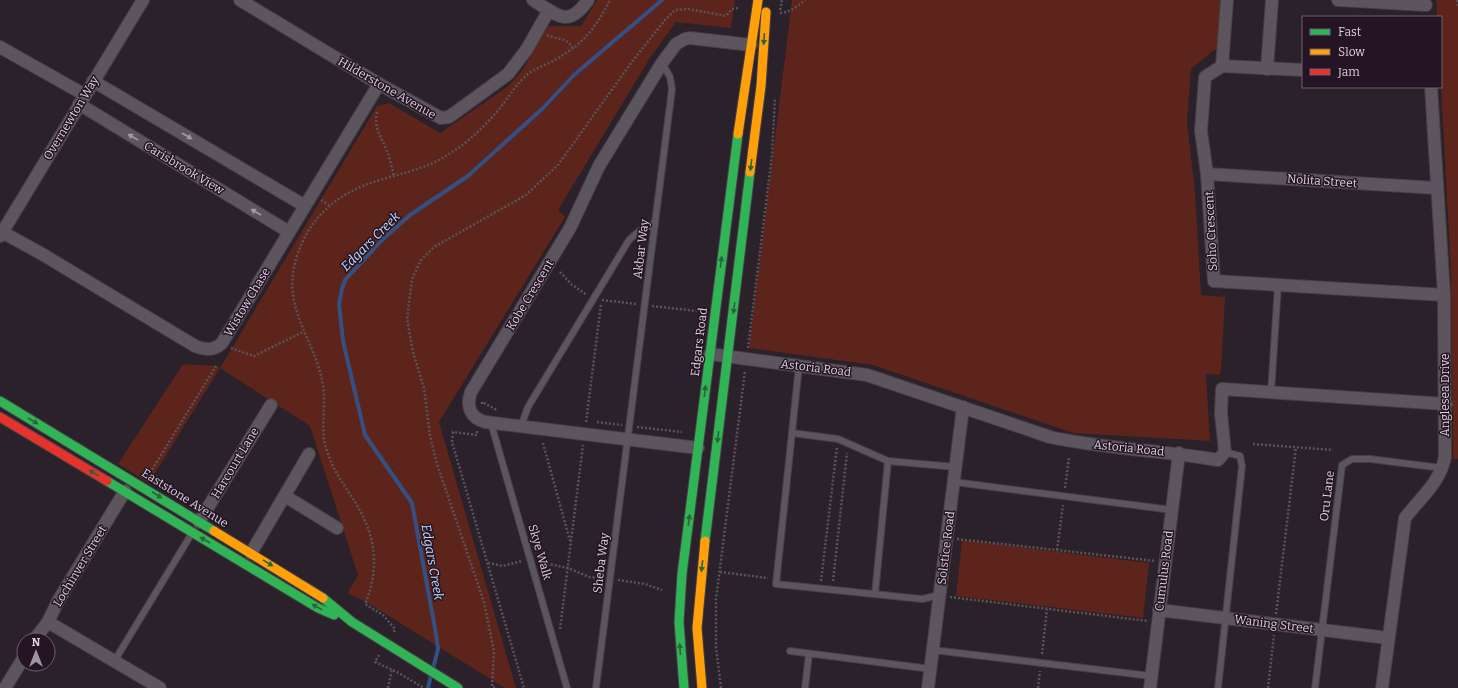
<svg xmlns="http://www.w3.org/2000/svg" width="1458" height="688" viewBox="0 0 1458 688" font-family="Bitter,serif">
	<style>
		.green { fill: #5c241a }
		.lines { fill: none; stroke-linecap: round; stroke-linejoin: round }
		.stream { stroke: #345082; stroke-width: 4 }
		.lane-casing { stroke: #463e46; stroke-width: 8 }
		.street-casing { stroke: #463e46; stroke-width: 14 }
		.fast-casing { stroke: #463e46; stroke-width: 11 }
		.slow-casing { stroke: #463e46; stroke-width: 11 }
		.jam-casing { stroke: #463e46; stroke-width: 11 }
		.path { stroke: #5a535a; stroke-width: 2.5; stroke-dasharray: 2 2; stroke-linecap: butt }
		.lane { stroke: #5d555d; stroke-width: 6 }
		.street { stroke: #5d555d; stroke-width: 12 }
		.fast { stroke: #30b455; stroke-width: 9 }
		.slow { stroke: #ff9f0a; stroke-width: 9 }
		.jam { stroke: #e5322d; stroke-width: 9 }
		.oneway { fill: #2a643c }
		.oneway2 { fill: #a399a3 }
		.labels { text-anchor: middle; stroke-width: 3; stroke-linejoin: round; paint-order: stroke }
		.street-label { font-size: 12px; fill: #dcd1dc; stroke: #241424 }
		.water-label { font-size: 13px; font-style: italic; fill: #c7dbfc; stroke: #241424 }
	</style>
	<rect width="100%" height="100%" fill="#2a212a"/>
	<g class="green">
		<path d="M597,0h138l-4,28 -55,-6 -26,36 -92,152 7,7 -126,205 77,266h-11l-139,-86 -18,-9 10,-18 -48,-149 -90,-58 -71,115 -31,-19 65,-100 33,2 4,2 157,-262 12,-3 51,30 67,-46 14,-15 27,-46h33z"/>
		<path d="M792,0h429l-3,50h-4l-23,19 -4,53 8,69 6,104 24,2 -4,73 -1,5 -14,-1 4,67 -137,-8 -200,-68 -124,-17z"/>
		<path d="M1436,0h22v459h-5l-2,-188 -10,-184v-70h-4z"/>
		<path d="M962,540l187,23 -6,55 -187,-22z"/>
	</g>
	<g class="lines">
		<g class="stream">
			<path d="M433,669l5,-20 -2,-15 -24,-131 -47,-68 -22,-94 -4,-37 3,-15 3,-9 37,-40 28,-25 58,-39 75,-68 31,-33 88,-75"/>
			<path d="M428,688l3,-13"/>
		</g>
		<defs>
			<g id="lane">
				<path d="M799,366l-23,218 146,15 18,-4"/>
				<path d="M1271,393l7,-108"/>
				<path d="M491,423l76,265"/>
				<path d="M521,426l7,-19 101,-167 9,-8 17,-9"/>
				<path d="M792,433l46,6 50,22 68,6"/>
				<path d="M954,482l218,28"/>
				<path d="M875,594l13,-133"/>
				<path d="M933,650l218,26"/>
				<path d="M790,651l141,18"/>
				<path d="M115,660l77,-127"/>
				<path d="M596,688l76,-599 -2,-12 -8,-14"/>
				<path d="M805,688l4,-34"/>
				<path d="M1218,688l24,-222 -2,-10 -15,-4"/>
				<path d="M1315,688l27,-223 10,-6h18l72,9"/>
			</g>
			<g id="street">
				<path d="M240,0l139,84 62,34 8,-1 59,-43 19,-25 22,-39"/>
				<path d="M533,0c24,15 35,29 55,0"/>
				<path d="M1338,0l88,5"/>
				<path d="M0,47l85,48"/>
				<path d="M1222,66l5,-66"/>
				<path d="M1267,69l5,-69"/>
				<path d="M1303,70l-81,-4 -17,11 -4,54 6,43 7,107 230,14"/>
				<path d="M93,81l212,125"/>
				<path d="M79,104l210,128"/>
				<path d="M1207,174l229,14"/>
				<path d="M2,232l40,22 153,92c10,4 19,5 27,-3l157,-259"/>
				<path d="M0,236l143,-236"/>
				<path d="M710,354l157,21 183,62c55,12 112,13 168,23l7,-8 -4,-38 1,-25 224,15"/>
				<path d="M698,448l-213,-26c-15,-4 -19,-16 -14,-30l99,-164 29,-62 63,-103 14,-19 9,-5 5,-1 61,7"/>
				<path d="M285,496l52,32"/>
				<path d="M199,522l72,-117"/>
				<path d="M251,553l58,-99"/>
				<path d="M1159,610l229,28"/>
				<path d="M48,622l112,66"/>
				<path d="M34,640l14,-18 10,-21 67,-110"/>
				<path d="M5,688l19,-31"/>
				<path d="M928,688l35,-281"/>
				<path d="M1150,688l29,-235"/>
				<path d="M1382,688l23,-170c15,-20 35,-35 40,-61l-1,-162 -13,-208"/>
			</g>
			<g id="fast">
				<path d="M0,401l214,130"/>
				<path d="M107,481l211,127 16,7"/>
				<path d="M705,541l45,-369"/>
				<path d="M323,598l29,24 106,66"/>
				<path d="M684,688l-5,-66 3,-48 56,-440"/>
			</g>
			<g id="slow">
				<path d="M738,134l20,-134"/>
				<path d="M750,172l11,-86 5,-74"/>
				<path d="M214,531l109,67"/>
				<path d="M702,688l-5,-60 8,-87"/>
			</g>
			<path id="jam" d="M0,417l107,64"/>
		</defs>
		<use href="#lane" class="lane-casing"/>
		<use href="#street" class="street-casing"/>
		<use href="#fast" class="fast-casing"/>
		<use href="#slow" class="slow-casing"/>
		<use href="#jam" class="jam-casing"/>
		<g class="path">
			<path d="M1457,0l1,6"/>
			<path d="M780,10l2,-10"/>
			<path d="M780,13c11,-1 17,-6 25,-13"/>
			<path d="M547,35c10,5 21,2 26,14"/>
			<path d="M377,112c-4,16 5,26 10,39 3,8 5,17 7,25"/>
			<path d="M321,200l8,5"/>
			<path d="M560,272l11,12 16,11"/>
			<path d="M602,300l35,4"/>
			<path d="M652,306l45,5"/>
			<path d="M231,348l23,8 49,-24"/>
			<path d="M748,348l24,-193 3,-57"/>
			<path d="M482,404v-2l15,8"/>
			<path d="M586,422l15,-118"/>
			<path d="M597,422l25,3"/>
			<path d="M637,427l45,5"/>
			<path d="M477,431v4l-24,-3 -1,10 72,246"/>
			<path d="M543,443l27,98"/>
			<path d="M1253,444l80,6"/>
			<path d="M150,473l66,-107"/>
			<path d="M1065,488l4,-31"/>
			<path d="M957,539l198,22"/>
			<path d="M1057,550l6,-45"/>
			<path d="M539,562l29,6 21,9 12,1"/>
			<path d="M488,563l15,3 19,-5"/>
			<path d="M720,572l48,6"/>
			<path d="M618,580l27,4 17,6"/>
			<path d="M821,581l16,-134"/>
			<path d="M833,581l14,-128"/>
			<path d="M950,597l198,24"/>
			<path d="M1276,614l20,-167"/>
			<path d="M560,629l23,-184"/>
			<path d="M394,632l1,-3 -12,-14 -18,-11c17,-40 9,-76 -16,-111 -9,-14 -17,-26 -22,-42 -8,-21 0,-44 -4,-66 -8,-47 -43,-77 -26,-129 13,-41 44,-65 83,-76 19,-6 39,-10 57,-19 25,-13 45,-31 63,-53 9,-11 16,-24 27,-33 8,-7 19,-10 28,-15 30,-18 39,-30 55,-60"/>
			<path d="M1042,654l5,-45"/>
			<path d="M379,655l-4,7 22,10 27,16"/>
			<path d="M388,688l4,-19"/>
			<path d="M495,688l-3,-1 2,-36 -10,-49 -47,-138 -7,-28 -6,-48 -11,-36 -6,-33 5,-40 9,-19 13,-13 92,-52 32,-30 73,-102 34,-43 10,-10 13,-1 38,7 6,-7 6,-1"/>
			<path d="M721,688l-5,-41v-48l29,-228"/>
			<path d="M1038,688l2,-17"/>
			<path d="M1268,688l6,-53"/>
		</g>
		<use href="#lane" class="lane"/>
		<use href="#street" class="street"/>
		<use href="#fast" class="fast"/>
		<use href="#slow" class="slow"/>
		<use href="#jam" class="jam"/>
	</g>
	<defs><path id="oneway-solid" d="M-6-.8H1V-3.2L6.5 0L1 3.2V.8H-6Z"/></defs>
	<g class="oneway">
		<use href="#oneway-solid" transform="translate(764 39) rotate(94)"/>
		<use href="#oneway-solid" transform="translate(751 165) rotate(97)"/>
		<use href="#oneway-solid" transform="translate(721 262) rotate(-83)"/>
		<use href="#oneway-solid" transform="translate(734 308) rotate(97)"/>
		<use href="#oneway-solid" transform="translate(705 391) rotate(-83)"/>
		<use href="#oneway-solid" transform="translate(33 421) rotate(31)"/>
		<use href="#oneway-solid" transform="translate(718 437) rotate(97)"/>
		<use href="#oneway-solid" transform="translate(94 473) rotate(-149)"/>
		<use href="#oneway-solid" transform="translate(157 495) rotate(33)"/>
		<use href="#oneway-solid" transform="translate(689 520) rotate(-83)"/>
		<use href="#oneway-solid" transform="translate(205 540) rotate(-149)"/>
		<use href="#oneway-solid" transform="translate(268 563) rotate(32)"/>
		<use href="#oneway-solid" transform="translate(702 566) rotate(97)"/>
		<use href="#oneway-solid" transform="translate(317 607) rotate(-152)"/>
		<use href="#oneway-solid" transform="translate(680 649) rotate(-94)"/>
	</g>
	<g class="oneway2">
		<use href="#oneway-solid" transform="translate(187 136) rotate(30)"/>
		<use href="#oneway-solid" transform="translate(133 137) rotate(-149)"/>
		<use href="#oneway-solid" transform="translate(256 212) rotate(-149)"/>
	</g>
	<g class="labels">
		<g class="street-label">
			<text transform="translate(387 88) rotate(30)" y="4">Hilderstone Avenue</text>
			<text transform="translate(71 118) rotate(-59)" y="4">Overnewton Way</text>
			<text transform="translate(184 168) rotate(31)" y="4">Carisbrook View</text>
			<text transform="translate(1322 181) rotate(4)" y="4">Nolita Street</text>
			<text transform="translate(1211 231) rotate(-93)" y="4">Soho Crescent</text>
			<text transform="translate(641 249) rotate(-83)" y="4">Akbar Way</text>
			<text transform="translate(530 295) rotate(-59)" y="4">Kobe Crescent</text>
			<text transform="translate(247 302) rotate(-59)" y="4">Wistow Chase</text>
			<text transform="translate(699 342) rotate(-83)" y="4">Edgars Road</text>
			<text transform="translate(816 368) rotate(7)" y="4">Astoria Road</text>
			<text transform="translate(1445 395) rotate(-90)" y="4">Anglesea Drive</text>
			<text transform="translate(1129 448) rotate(6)" y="4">Astoria Road</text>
			<text transform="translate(235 463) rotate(-59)" y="4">Harcourt Lane</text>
			<text transform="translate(1327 496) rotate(-83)" y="4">Oru Lane</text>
			<text transform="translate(185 498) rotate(32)" y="4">Eaststone Avenue</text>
			<text transform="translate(946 548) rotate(-83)" y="4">Solstice Road</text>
			<text transform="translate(540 552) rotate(74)" y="4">Skye Walk</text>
			<text transform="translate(601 563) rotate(-83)" y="4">Sheba Way</text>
			<text transform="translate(80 566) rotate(-59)" y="4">Lochinver Street</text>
			<text transform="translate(1164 571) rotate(-83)" y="4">Cumulus Road</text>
			<text transform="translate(1274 624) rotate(7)" y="4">Waning Street</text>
		</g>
		<g class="water-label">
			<text transform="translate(370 241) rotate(-45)" y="5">Edgars Creek</text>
			<text transform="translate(433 562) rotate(80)" y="5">Edgars Creek</text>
		</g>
	</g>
	<rect x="1302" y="16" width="140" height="72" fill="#241424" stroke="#6e606e"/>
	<rect x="1310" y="29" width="20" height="6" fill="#30b455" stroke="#6e606e"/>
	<text x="1338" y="36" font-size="12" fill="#dcd1dc">Fast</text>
	<rect x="1310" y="49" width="20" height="6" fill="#ff9f0a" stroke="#6e606e"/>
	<text x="1338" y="56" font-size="12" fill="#dcd1dc">Slow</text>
	<rect x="1310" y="69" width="20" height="6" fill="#e5322d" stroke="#6e606e"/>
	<text x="1338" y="76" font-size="12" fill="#dcd1dc">Jam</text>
	<g transform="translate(36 652)"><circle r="19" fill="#241424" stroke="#6e606e"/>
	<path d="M0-3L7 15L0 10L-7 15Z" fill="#9e939e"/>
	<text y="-6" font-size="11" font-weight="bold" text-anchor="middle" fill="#dcd1dc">N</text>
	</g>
</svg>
